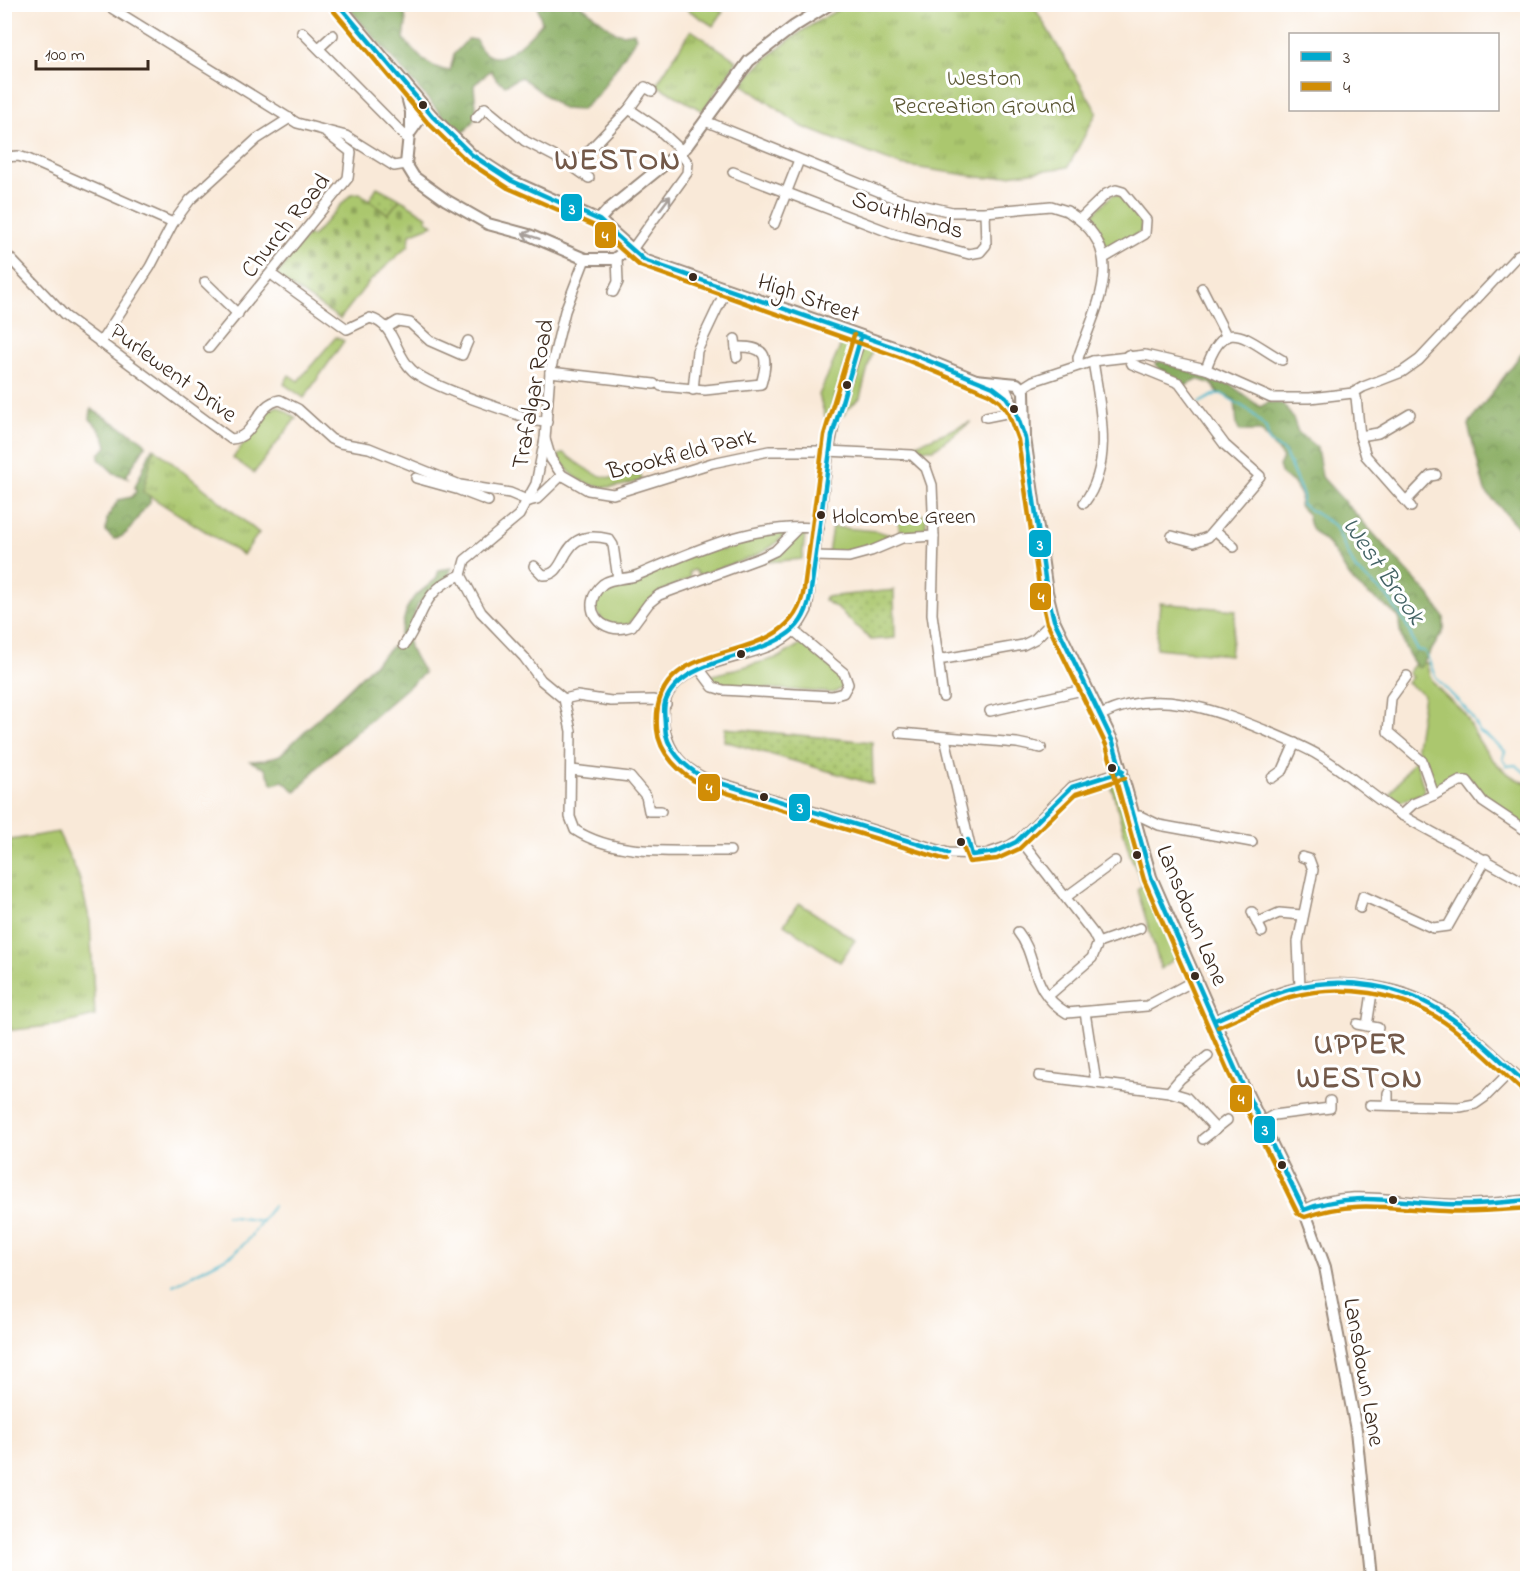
<svg xmlns="http://www.w3.org/2000/svg" width="1532" height="1583" viewBox="0 0 1532 1583" font-family="'Indie Flower',sans-serif">
	<style>
		.grass { fill: #abc76e; stroke: #737846; stroke-width: 1.5 }
		.forest { fill: url(#forest-crowns); stroke: #626b40; stroke-width: 1.5 }
		.cemetery { fill: url(#cemetery-stones); stroke: #737846; stroke-width: 1.5 }
		.park { fill: url(#park-tufts); stroke: #737846; stroke-width: 1.5 }
		.garden { fill: url(#garden-dots); stroke: #737846; stroke-width: 1.5 }
		.lines { fill: none; stroke-linecap: round; stroke-linejoin: round }
		.stream { stroke: #50b9cd; stroke-width: 2 }
		.minor-casing { stroke: #9a8a7b; stroke-width: 12 }
		.tertiary-casing { stroke: #9a8a7b; stroke-width: 14 }
		.minor { stroke: #fff; stroke-width: 9 }
		.tertiary { stroke: #fff; stroke-width: 10 }
		.bus-1-casing { stroke: #fff; stroke-width: 9 }
		.bus-2-casing { stroke: #fff; stroke-width: 9 }
		.bus-1 { stroke: #00a9ce; stroke-width: 4.5 }
		.bus-2 { stroke: #d18d06; stroke-width: 4.5 }
		.oneway { stroke: #a79f9a }
		.bus-dot { fill: #3b2a1e; stroke: #fff; stroke-width: 2 }
		.labels { text-anchor: middle; stroke-width: 6; stroke-linejoin: round; paint-order: stroke }
		.bus-label { font-size: 22px; fill: #3b2a1e; stroke: #fff; text-anchor: start }
		.park-label { font-size: 24px; fill: #5d5936; stroke: #fff }
		.street-label { font-size: 24px; fill: #3b2a1e; stroke: #fff }
		.water-label { font-size: 26px; font-style: italic; fill: #436364; stroke: #fff }
		.district-label { font-size: 30px; font-weight: bold; letter-spacing: 1.5px; fill: #735949; stroke: #fff }
		.line-badge { stroke: #fff; stroke-width: 2 }
		.badge-label { font-size: 16px; text-anchor: middle; font-weight: bold; fill: #fff }
	</style>
	<defs>
		<pattern id="forest-crowns" width="20" height="18" patternUnits="userSpaceOnUse" patternTransform="scale(1.5)"><rect width="20" height="18" fill="#88ac61"/><path d="M2 6a3 3 0 1 1 6 0M12 15a3 3 0 1 1 6 0" fill="none" stroke="#708c4f"/></pattern>
		<pattern id="cemetery-stones" width="16" height="16" patternUnits="userSpaceOnUse" patternTransform="scale(1.5)"><rect width="16" height="16" fill="#abc76e"/><path d="M2 7V4a2 2 0 0 1 4 0v3zM10 15v-3a2 2 0 0 1 4 0v3z" fill="#8ca25a"/></pattern>
		<pattern id="park-tufts" width="24" height="20" patternUnits="userSpaceOnUse" patternTransform="scale(1.5)"><rect width="24" height="20" fill="#abc76e"/><path d="M3 7l-1-3M5 7V3M7 7l1-3M15 17l-1-3M17 17v-4M19 17l1-3" fill="none" stroke="#8ca25a"/></pattern>
		<pattern id="garden-dots" width="8" height="8" patternUnits="userSpaceOnUse" patternTransform="scale(1.5)"><rect width="8" height="8" fill="#abc76e"/><path d="M2 2h.1M6 6h.1" fill="none" stroke="#8ca25a" stroke-width="1.8" stroke-linecap="round"/></pattern>
	</defs>
	<rect width="100%" height="100%" fill="#fff"/>
	<filter id="ink" filterUnits="userSpaceOnUse"><feTurbulence type="fractalNoise" baseFrequency=".0167" numOctaves="2"/><feDisplacementMap in="SourceGraphic" scale="12" xChannelSelector="R" yChannelSelector="G"/><feConvolveMatrix kernelMatrix="1 2 1 2 8 2 1 2 1" color-interpolation-filters="sRGB"/></filter>
	<filter id="wash" filterUnits="userSpaceOnUse"><feTurbulence type="fractalNoise" baseFrequency=".008" numOctaves="4" result="noise"/><feDisplacementMap in="SourceGraphic" scale="24" xChannelSelector="R" yChannelSelector="G"/><feGaussianBlur stdDeviation="1.35" result="paint"/><feColorMatrix in="noise" values="0 0 0 0 0 0 0 0 0 0 0 0 0 0 0 0 0 1.4 0 .05"/><feComposite in="paint" operator="in"/></filter>
	<g filter="url(#wash)">
		<rect width="100%" height="100%" fill="#f9e9d8"/>
		<g class="grass">
			<path d="M687,5h24l12,7 -10,14 -28,-18z"/>
			<path d="M1113,194l6,1 23,26 -1,11 -32,18 -20,-32z"/>
			<path d="M336,337l8,4 -40,57 -20,-14 5,-9 9,6z"/>
			<path d="M844,338l8,4 -25,81 -8,-28z"/>
			<path d="M868,347l5,1 -13,50 -14,12 -1,5h-4l20,-64z"/>
			<path d="M278,406l18,12 -42,55 -21,-15 35,-48z"/>
			<path d="M971,422l-37,27h-27v-1z"/>
			<path d="M564,453c25,20 42,32 76,21l2,6c-35,13 -64,10 -85,-24z"/>
			<path d="M926,515v16l-26,4 -2,-19z"/>
			<path d="M832,527l45,4 19,6 -39,14 -29,3z"/>
			<path d="M788,531c-22,28 -57,32 -89,44l-5,-5 -5,2 1,6 -32,15 -30,32 -23,-1 -11,-16 8,-20 117,-43 2,5 6,-1 1,-7z"/>
			<path d="M801,533l4,2 -3,24 -35,3 17,-11z"/>
			<path d="M1160,603l76,7 -6,45 -74,-7z"/>
			<path d="M744,643l2,7c-41,11 -58,11 -83,48h-5c22,-40 45,-43 86,-55z"/>
			<path d="M802,643l39,33 2,6 -1,6 -8,5 -114,-8 -6,-1 -4,-8 70,-19z"/>
			<path d="M1427,663c1,23 22,34 36,49 5,6 7,13 11,20 11,21 30,45 53,51v44l-41,-28 -18,-23h-10l-22,13 -20,-42 8,-52 -17,-12 5,-6 -4,-4 6,-8z"/>
			<path d="M1415,759l10,33 -24,10 -11,-8z"/>
			<path d="M1112,779l9,9 21,84 35,85 -16,12 -24,-80 6,-4 -13,-30 -19,-70z"/>
			<path d="M799,903l56,37 -15,22 -56,-38z"/>
		</g>
		<g class="forest">
			<path d="M346,5h58l2,18 -2,16c11,15 27,30 46,32l4,-17 14,-15 8,1c16,39 49,1 66,-17l-5,-18h44l34,27 8,2 11,-2 2,6 -38,57 -17,15 -18,-1 -42,-32 -16,8 -8,-5 -6,-10 -17,15c1,29 10,27 -14,51z"/>
			<path d="M1527,346v191l-42,-46 -17,-66z"/>
			<path d="M1160,361l71,24 29,22 9,-5 14,2 10,14 5,14 19,16 5,29 107,118 15,22v13l-23,37h-4c-11,-15 -18,-29 -18,-49 -12,-13 -28,-20 -41,-32 -12,-10 -17,-26 -27,-38 -9,-13 -23,-14 -23,-33l-9,-9 2,-11 -8,-13 -11,-7 -3,-9 4,-8 -22,-27h-21l-3,-5 -2,-26 -18,-8 -5,-8 -15,-5 -12,7 -25,-16 -5,-6z"/>
			<path d="M91,409l50,30 5,6 -20,31 3,2 -15,-5 -15,-14v-5l8,-7c-1,-10 -10,-21 -17,-28z"/>
			<path d="M152,448l4,1 -6,28v26c-15,13 -18,33 -36,36l-8,-7 1,-13 11,-19 14,-3 4,-5 -1,-5z"/>
			<path d="M452,568l-7,14 -27,22 -11,32 2,11 15,26 -102,89 -26,30 -13,-11 -10,3 -8,-15 -15,-8 15,-1 15,-5 118,-114 9,-33 7,-11 22,-18 3,-9z"/>
		</g>
		<path class="cemetery" d="M360,193l28,21 12,-15 28,18 -2,2 7,6 -23,9 -1,11 -41,38 -28,36 -64,-43 32,-42 4,3 39,-43z"/>
		<g class="park">
			<path d="M847,5h186l64,107 -29,55 -82,11 -86,-13 -97,-38 -61,-43c28,-34 66,-59 105,-79z"/>
			<path d="M691,30l46,31 -34,50 -47,-26z"/>
			<path d="M154,448l105,85 -16,22 -100,-63z"/>
			<path d="M58,832l21,45 11,44 5,95 -37,9 -53,6v-190z"/>
		</g>
		<g class="garden">
			<path d="M377,187l23,12 -12,15 -19,-14z"/>
			<path d="M894,590l1,48 -24,2 -33,-31 -14,-9 1,-3z"/>
			<path d="M725,728l147,14 1,42 -149,-43z"/>
		</g>
		<g class="lines">
			<g class="stream">
				<path d="M1199,403l17,-9h6l28,17 16,17 3,13 16,12 18,43 -2,8 34,22 21,44 32,27 18,27 11,26 7,1c6,8 7,18 12,26 15,20 36,32 43,55 10,3 17,13 26,19l-2,8 4,7 9,-1 12,10"/>
				<path d="M226,1216l36,5"/>
				<path d="M173,1285l60,-31 14,-13 26,-35"/>
			</g>
		</g>
	</g>
	<g filter="url(#ink)">
		<g class="lines">
			<defs>
				<g id="minor">
					<path d="M105,4l192,119 49,13 48,30 12,-2"/>
					<path d="M302,32l105,106"/>
					<path d="M319,48l14,-13"/>
					<path d="M629,109l16,-22 7,4"/>
					<path d="M476,118l9,-10 40,33 44,23 15,-8 45,-47 28,19 25,23"/>
					<path d="M705,121l195,79 52,12h33l66,-6 16,5"/>
					<path d="M4,157l14,-1 10,3 145,64"/>
					<path d="M569,164l20,14"/>
					<path d="M733,172l161,62 75,20 11,-2 6,-7 -1,-33"/>
					<path d="M1070,213c60,38 26,93 8,145l1,7"/>
					<path d="M1080,219l26,-25 10,-4 7,2 23,28 -1,14 -41,24"/>
					<path d="M774,224l25,-64"/>
					<path d="M631,251l56,-78 1,-10 -8,-10"/>
					<path d="M4,252l61,64 166,123c25,-1 24,-35 49,-39l18,9 33,30 9,4 29,5 91,37 50,8 19,8"/>
					<path d="M585,259l-20,52 -15,61 -5,67 -9,45 -17,31 -54,45 -4,15 20,37 43,45 17,23 23,19 13,-3 34,5 42,-1 13,4"/>
					<path d="M275,277l72,52 23,-11c26,7 24,36 42,52 17,17 97,41 124,51l11,1"/>
					<path d="M205,282l33,32"/>
					<path d="M1202,288l25,49"/>
					<path d="M613,292l5,-10 -1,-24"/>
					<path d="M388,327l10,-6 12,2 20,18 32,14 6,-14"/>
					<path d="M861,337l-25,78 -7,36 -22,159c-7,14 -14,24 -27,31 -39,23 -131,18 -115,89 5,23 18,37 39,48l244,75 38,1 23,-8 11,-7 52,-52 51,-16"/>
					<path d="M735,339l2,18"/>
					<path d="M100,343l50,-76 23,-44 17,-23 67,-61 33,-21"/>
					<path d="M209,348l139,-170 3,-26 -25,-19"/>
					<path d="M1128,355l4,9 47,19 46,62 35,31 -52,61 -14,5 -22,-6"/>
					<path d="M1206,369c19,-57 40,-29 76,-9"/>
					<path d="M550,372l104,12"/>
					<path d="M661,386l44,4 56,-6c9,-30 4,-38 -25,-37"/>
					<path d="M1022,388l11,-7 60,-20 52,-6 61,14 65,29h39l43,-5 10,-6 39,-15 17,-12 99,-105 10,-4"/>
					<path d="M693,390l4,-39 29,-61"/>
					<path d="M1353,393l3,4 4,39 6,20 45,51"/>
					<path d="M986,417l20,-4 7,-7"/>
					<path d="M1360,436l18,-3 32,-19"/>
					<path d="M545,439l6,20 11,16 26,15 25,4 99,-31 57,-12h57l86,4 14,13 6,17 2,51 -2,78 6,43 6,2 79,-14 12,-6 19,-19"/>
					<path d="M416,478l40,11"/>
					<path d="M459,490l29,11"/>
					<path d="M529,501l8,-2 25,-24"/>
					<path d="M1406,501l24,-25 6,-1"/>
					<path d="M1084,503c30,-39 16,-97 9,-142"/>
					<path d="M798,528l-23,23 -15,7 -101,37 -10,8 -17,23c-31,12 -55,-20 -29,-42 9,-7 24,-4 35,-9 58,-25 115,-52 181,-47"/>
					<path d="M1216,531l18,16"/>
					<path d="M815,556l34,1 22,-6 31,-13 32,-2"/>
					<path d="M534,566l9,9c28,1 13,-49 66,-36l4,6 5,34"/>
					<path d="M404,645c21,-29 16,-54 57,-70"/>
					<path d="M938,657l5,40"/>
					<path d="M698,667l15,20 10,3 109,6 11,-3 5,-9 -4,-11 -50,-42"/>
					<path d="M564,699l7,32 -1,86 5,13c43,28 106,20 155,21"/>
					<path d="M990,711l97,-22"/>
					<path d="M1101,715c55,-28 111,-6 163,15 18,8 37,15 54,25 29,17 53,41 82,59 42,25 86,45 128,71"/>
					<path d="M900,733l117,10 24,5"/>
					<path d="M945,738l27,117"/>
					<path d="M572,770l58,7 16,19 3,15h12"/>
					<path d="M1272,778l11,-8 12,-27"/>
					<path d="M1434,795l26,-14h7l16,21 45,30"/>
					<path d="M1401,815l12,-11 21,-9 -12,-34 -34,-29 3,-34 16,-22"/>
					<path d="M1133,817l7,-1 19,9 93,17"/>
					<path d="M1020,839l73,94 5,10 -6,15 -44,38"/>
					<path d="M1066,897l49,-36"/>
					<path d="M1360,908l3,-12 70,32 15,-2 38,-67"/>
					<path d="M1252,912l10,20"/>
					<path d="M1257,923l22,-10 23,2"/>
					<path d="M1018,932c21,26 10,58 49,81l80,-7 50,-27"/>
					<path d="M1098,943l42,-15"/>
					<path d="M1300,987l-2,-45 15,-72 -4,-11 -7,-2"/>
					<path d="M1085,1012l11,71"/>
					<path d="M1215,1020c28,-11 56,-27 85,-33 49,-9 108,-1 149,29 28,21 52,47 79,69"/>
					<path d="M1357,1024l21,4"/>
					<path d="M1367,1026l6,-40"/>
					<path d="M1039,1076l130,16 17,5 30,32"/>
					<path d="M1169,1092l11,-13 28,-23"/>
					<path d="M1370,1105l90,2 15,-3 10,-7 26,-26"/>
					<path d="M1388,1105v-12"/>
					<path d="M1261,1122l13,-7 56,-7v-7"/>
					<path d="M1203,1139l24,-19"/>
					<path d="M1304,1210c44,-23 94,-7 141,-6 28,1 55,-1 83,-4"/>
				</g>
				<g id="tertiary">
					<path d="M338,4l95,113 39,38 40,26 87,39 45,40 258,90 91,37 13,10"/>
					<path d="M404,85l7,27v16"/>
					<path d="M433,117h-12l-12,17 -3,30 8,13 32,23 42,24 41,11 56,24h29l14,-10"/>
					<path d="M599,220l9,-10 78,-63 63,-86 44,-34 37,-23"/>
					<path d="M975,380l42,4 7,7 1,47 22,154 7,28 59,122 38,135 86,196 67,137 21,57 31,163 15,148"/>
					<path d="M1006,391l15,35"/>
				</g>
			</defs>
			<use href="#minor" class="minor-casing"/>
			<use href="#tertiary" class="tertiary-casing"/>
			<use href="#minor" class="minor"/>
			<use href="#tertiary" class="tertiary"/>
			<defs>
				<g id="bus-1">
					<path d="M338,4l95,113 39,38 40,26 87,39 45,40 258,90 91,37 13,10 9,13 10,28 22,154 7,28 59,122 38,135 86,196 67,137c47,-19 92,-8 141,-6 27,1 55,-1 83,-4"/>
					<path d="M861,337l-29,99 -21,154c-2,16 -8,33 -22,43 -34,26 -110,26 -124,70 -2,6 0,16 0,22 0,24 20,42 39,53l244,75"/>
					<path d="M968,840l4,15 23,-3 21,-10 56,-55 51,-16"/>
					<path d="M1215,1020c25,-10 50,-24 76,-31 52,-14 114,-4 157,27 29,19 53,46 80,69"/>
				</g>
				<g id="bus-2">
					<path d="M332,9l95,113 40,39 41,27 87,38 45,40 259,91 90,37 11,8 8,11 10,27 22,153 7,30 59,122 38,135 86,196 68,138 7,3c50,-18 88,-8 139,-6 28,2 56,-1 84,-3"/>
					<path d="M854,335l-30,100 -20,154c-14,89 -155,35 -147,140 2,25 24,45 44,56l245,75"/>
					<path d="M961,842l8,20 28,-3 22,-10 57,-55 49,-16"/>
					<path d="M1218,1027c24,-10 47,-22 72,-30 50,-14 111,-5 154,25 28,19 53,46 79,69"/>
				</g>
			</defs>
			<use href="#bus-1" class="bus-1-casing"/>
			<use href="#bus-2" class="bus-2-casing"/>
			<use href="#bus-1" class="bus-1"/>
			<use href="#bus-2" class="bus-2"/>
		</g>
		<defs><path id="oneway-shaft" d="M-6 0H5M1.5-3L5.5 0L1.5 3" fill="none" stroke-width="1.6" stroke-linecap="round" stroke-linejoin="round" transform="scale(1.5)"/></defs>
		<g class="oneway">
			<use href="#oneway-shaft" transform="translate(665 203) rotate(-53)"/>
			<use href="#oneway-shaft" transform="translate(531 236) rotate(-162)"/>
		</g>
	</g>
	<g class="bus-dot">
		<circle cx="423" cy="105" r="5"/>
		<circle cx="693" cy="277" r="5"/>
		<circle cx="847" cy="385" r="5"/>
		<circle cx="1014" cy="409" r="5"/>
		<circle cx="821" cy="515" r="5"/>
		<circle cx="741" cy="654" r="5"/>
		<circle cx="1112" cy="768" r="5"/>
		<circle cx="764" cy="797" r="5"/>
		<circle cx="961" cy="842" r="5"/>
		<circle cx="1137" cy="855" r="5"/>
		<circle cx="1195" cy="976" r="5"/>
		<circle cx="1282" cy="1165" r="5"/>
		<circle cx="1393" cy="1200" r="5"/>
	</g>
	<g class="labels">
		<g class="bus-label">
			<text x="832" y="523">Holcombe Green</text>
		</g>
		<g class="park-label">
			<text x="984" y="85">Weston<tspan x="984" dy="28">Recreation Ground</tspan></text>
		</g>
		<g class="street-label">
			<text transform="translate(908 214) rotate(17)" y="8">Southlands</text>
			<text transform="translate(285 225) rotate(-51)" y="8">Church Road</text>
			<text transform="translate(809 297) rotate(19)" y="8">High Street</text>
			<text transform="translate(174 372) rotate(36)" y="8">Purlewent Drive</text>
			<text transform="translate(532 394) rotate(-80)" y="8">Trafalgar Road</text>
			<text transform="translate(681 453) rotate(-14)" y="8">Brookfield Park</text>
			<text transform="translate(1193 915) rotate(67)" y="8">Lansdown Lane</text>
			<text transform="translate(1365 1372) rotate(80)" y="8">Lansdown Lane</text>
		</g>
		<g class="water-label">
			<text transform="translate(1385 570) rotate(55)" y="9">West Brook</text>
		</g>
		<g class="district-label">
			<text x="618" y="169">WESTON</text>
			<text x="1360" y="1053">UPPER<tspan x="1360" dy="34">WESTON</tspan></text>
		</g>
	</g>
	<g class="line-badge">
		<rect x="560" y="193" width="23" height="29" rx="6" fill="#00a9ce"/>
		<rect x="594" y="221" width="23" height="28" rx="6" fill="#d18d06"/>
		<rect x="1028" y="529" width="24" height="29" rx="6" fill="#00a9ce"/>
		<rect x="1029" y="582" width="23" height="29" rx="6" fill="#d18d06"/>
		<rect x="697" y="773" width="24" height="29" rx="6" fill="#d18d06"/>
		<rect x="788" y="793" width="23" height="29" rx="6" fill="#00a9ce"/>
		<rect x="1229" y="1084" width="24" height="29" rx="6" fill="#d18d06"/>
		<rect x="1253" y="1115" width="23" height="29" rx="6" fill="#00a9ce"/>
	</g>
	<g class="badge-label">
		<text x="572" y="214">3</text>
		<text x="605" y="241">4</text>
		<text x="1040" y="550">3</text>
		<text x="1041" y="602">4</text>
		<text x="709" y="793">4</text>
		<text x="800" y="813">3</text>
		<text x="1241" y="1104">4</text>
		<text x="1265" y="1135">3</text>
	</g>
	<rect width="1532" height="1583" fill="none" stroke="#fff" stroke-width="24"/>
	<rect x="1289" y="33" width="210" height="78" fill="#ffffff" stroke="#b1aaa5" stroke-width="1.5"/>
	<rect x="1301" y="52" width="30" height="9" fill="#00a9ce" stroke="#b1aaa5" stroke-width="1.5"/>
	<text x="1343" y="63" font-size="18" fill="#3b2a1e">3</text>
	<rect x="1301" y="82" width="30" height="9" fill="#d18d06" stroke="#b1aaa5" stroke-width="1.5"/>
	<text x="1343" y="93" font-size="18" fill="#3b2a1e">4</text>
	<path d="M36 60v9h112v-9" fill="none" stroke="#3b2a1e" stroke-width="3"/>
	<text x="45" y="60" font-size="18" fill="#3b2a1e" stroke="#ffffff" stroke-width="4.5" paint-order="stroke">100 m</text>
</svg>
